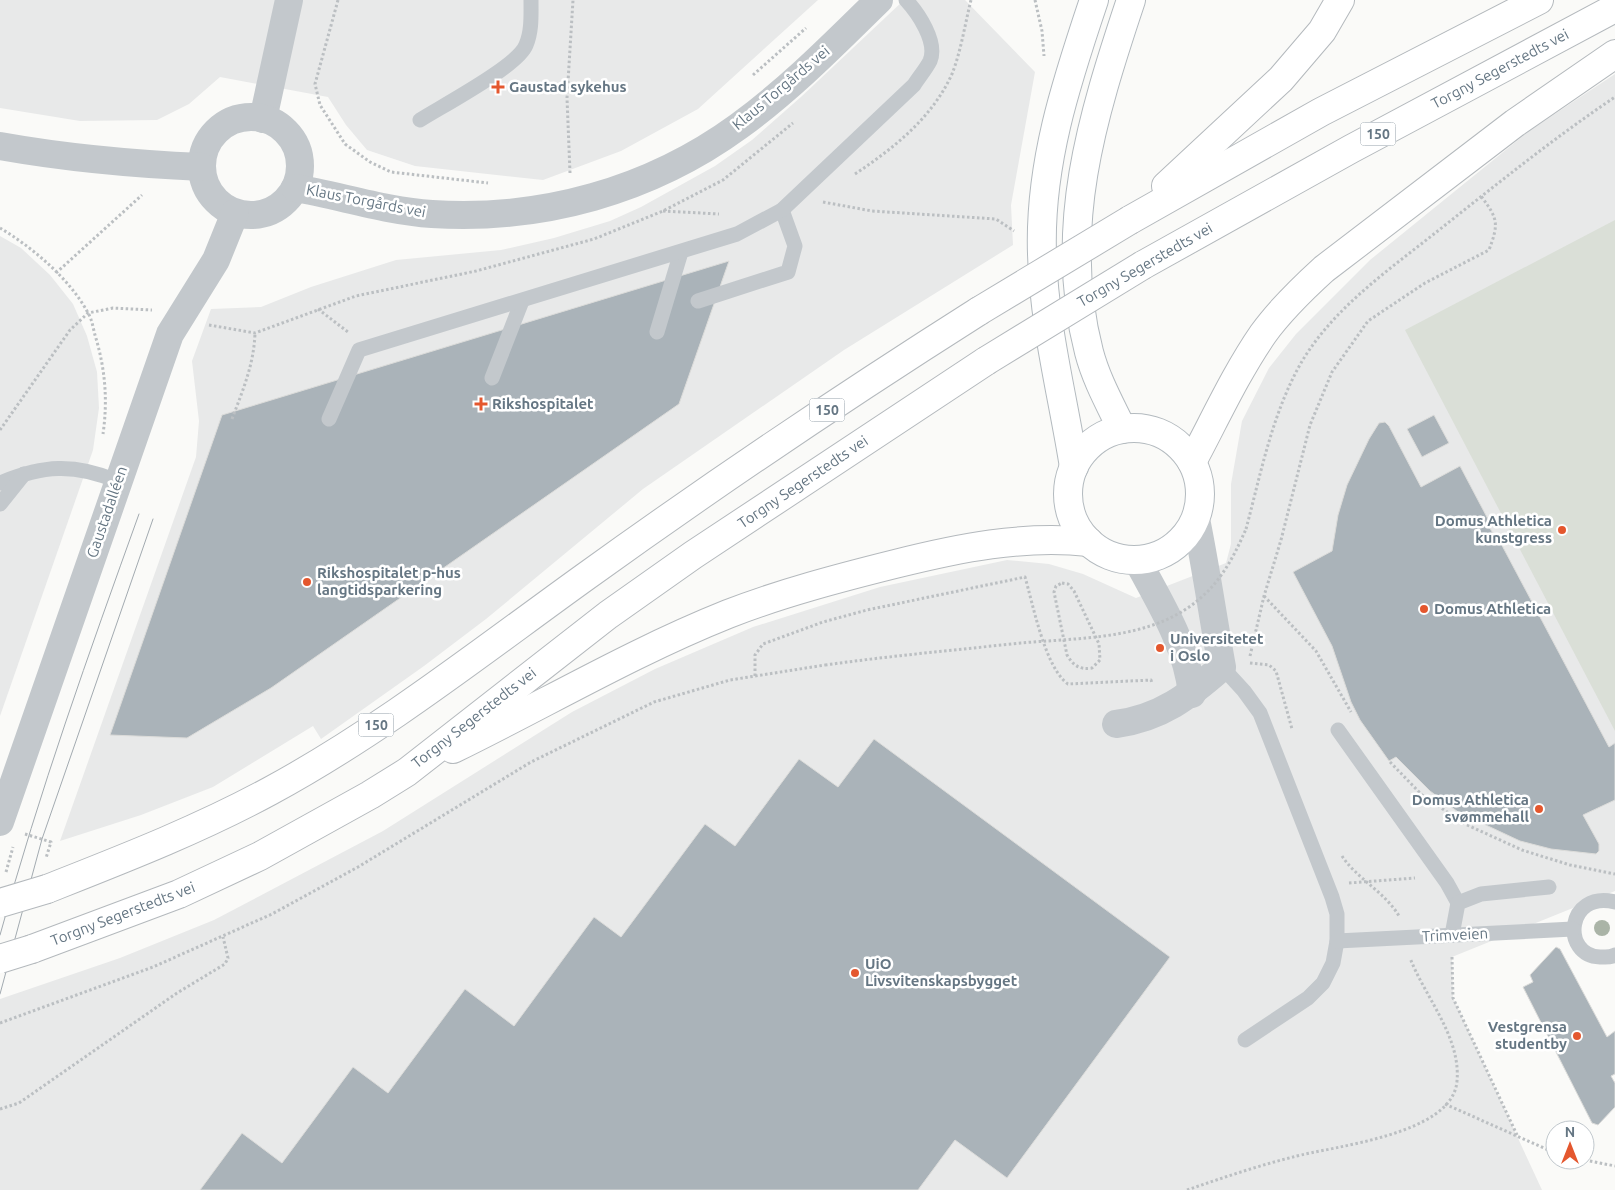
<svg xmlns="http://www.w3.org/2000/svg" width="1615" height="1190" viewBox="0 0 1615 1190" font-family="Ubuntu,sans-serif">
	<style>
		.built { fill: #e8e9e9 }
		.green { fill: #dadfd7 }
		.building { fill: #aab3b9; stroke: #dcdcda }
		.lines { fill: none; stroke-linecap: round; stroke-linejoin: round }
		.secondary-casing { stroke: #b3babf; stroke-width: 30 }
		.trunk-casing { stroke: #b4b9bd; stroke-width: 30 }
		.path { stroke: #bbbfc2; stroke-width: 3; stroke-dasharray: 2.5 2.5; stroke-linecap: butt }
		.service { stroke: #c3c8cc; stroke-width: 15 }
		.minor { stroke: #c3c8cc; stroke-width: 28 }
		.tertiary { stroke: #c3c8cc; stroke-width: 28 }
		.secondary { stroke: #fff; stroke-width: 28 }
		.trunk { stroke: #fff; stroke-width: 28 }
		.tram { stroke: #a2aab0; stroke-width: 1 }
		.trunk-bridge-casing { stroke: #b4b9bd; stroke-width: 30; stroke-linecap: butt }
		.path-bridge { stroke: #bbbfc2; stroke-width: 3; stroke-dasharray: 2.5 2.5; stroke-linecap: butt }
		.trunk-bridge { stroke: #fff; stroke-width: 28 }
		.tree { fill: #aab4a7 }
		.poi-dot { fill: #e4572e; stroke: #fff; stroke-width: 2 }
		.labels { text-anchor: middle; stroke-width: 5; stroke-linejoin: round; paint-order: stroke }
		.shield { fill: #fff; stroke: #939fa8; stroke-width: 1 }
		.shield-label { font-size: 14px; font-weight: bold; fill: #657683 }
		.street-label { font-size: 15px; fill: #657683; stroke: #fff }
		.poi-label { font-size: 15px; font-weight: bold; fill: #657683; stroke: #fff; text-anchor: start }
	</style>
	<rect width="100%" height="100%" fill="#fafaf8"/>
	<g class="built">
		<path d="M0,0h818l-120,109 -77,42 -78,29 -128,-14 -48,-16 -21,-25 -18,-28 -108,-20 -31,27 -32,16 -77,1 -80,-13z"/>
		<path d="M904,0h61l70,72 -24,133 2,40 -169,105 -201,139 -157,130 -62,47 -103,73 -8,-13 -100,61 -72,28 -81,26 136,-384 3,-36 -7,-60 19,-52 50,-2 50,-20 85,-27 105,-10 53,-12 56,-17 31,-14 74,-41 37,-26 50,-44z"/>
		<path d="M1615,74v817l-163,66 1,41 89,192h-1542v-191l120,-41 94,-38 169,-89 189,-119 83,-43 98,-42 127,-40 127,-27 42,4 34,10 53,24 90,-35 5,-19v-60l11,-63 27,-53 27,-34 74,-74 159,-129z"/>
		<path d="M0,236l21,12 29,27 23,29 14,32 10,36 2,36 -6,42 -93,266z"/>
	</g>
	<path class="green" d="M1615,220v511l-210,-401z"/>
	<g class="building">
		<path d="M729,261l-50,143 -408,284 -84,50 -77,-3 112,-320z"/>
		<path d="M1434,415l15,28 -27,14 -15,-28z"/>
		<path d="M1385,422l4,4 32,61 39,-21 29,55 -2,2 8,14 2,-1 112,211 6,-4v57l-32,15 16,29v7l-3,3 -45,-5 -31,-8 -62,-29 -28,-21 -34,-34 -7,4 -29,-41 -9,-18 -19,-56 -39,-74 39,-21 6,-36 9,-30 22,-46 10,-16z"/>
		<path d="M874,739l296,218 -163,221 -52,-38 -37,50h-718l42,-57 40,30 71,-96 35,26 77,-104 49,37 80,-109 27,20 84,-113 30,22 64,-87 39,28z"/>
		<path d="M1556,947l4,2 47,88 8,-6v43l-4,2 4,7v24l-17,18 -6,-2 -69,-136 10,-5 -3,-7z"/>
	</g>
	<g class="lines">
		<defs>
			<g id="secondary">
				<circle cx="1134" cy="494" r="66"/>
				<path d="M1122,429c-12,-25 -26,-50 -33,-77 -32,-123 3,-235 42,-352"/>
				<path d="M1074,467c-11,-70 -30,-141 -32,-213 -3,-89 24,-171 52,-254"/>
			</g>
			<g id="trunk">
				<path d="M1166,186l115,-107 41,-48 18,-31"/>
				<path d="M1130,220l191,-108 218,-112"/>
				<path d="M1143,265l208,-116 264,-141"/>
				<path d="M1192,462c23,-43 44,-89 71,-128 18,-25 39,-45 61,-65l191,-146 100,-69"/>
				<path d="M453,749c92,-45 180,-97 275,-135 54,-21 111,-36 167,-50 64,-16 127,-29 194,-22"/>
				<path d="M47,889c76,-30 151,-59 223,-98 111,-60 212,-140 315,-214 129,-93 260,-181 394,-266"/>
				<path d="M32,949l147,-55 81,-38 110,-61 37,-23 201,-157 85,-60 293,-194"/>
			</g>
		</defs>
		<use href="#secondary" class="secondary-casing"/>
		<use href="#trunk" class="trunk-casing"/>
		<g class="path">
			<path d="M338,0l-23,84 5,21 25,39 25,18 21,10 97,11"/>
			<path d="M1035,0l7,31 2,25"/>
			<path d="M753,75l53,-47"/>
			<path d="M570,173l-3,-75 6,-98"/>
			<path d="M855,174c39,-26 77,-56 97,-100 9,-23 13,-50 19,-74"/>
			<path d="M823,202l49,9 124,8 18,12"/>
			<path d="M663,211l56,3"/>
			<path d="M0,228c32,19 70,51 88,85 4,6 5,15 7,22 10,33 13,64 8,99"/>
			<path d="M56,273l86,-78"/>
			<path d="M318,309l30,23"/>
			<path d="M209,325l46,8 101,-37 120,-25 118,-32 69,-28 60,-31 70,-57"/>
			<path d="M232,419c11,-29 22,-55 23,-86"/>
			<path d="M0,430l70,-100 18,-17 25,-5 39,2"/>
			<path d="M1246,529c15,-56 26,-115 55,-166 32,-55 89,-94 138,-133 58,-46 115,-92 176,-133"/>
			<path d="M1062,583l6,1 6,7 25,53 1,16 -8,8c-13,2 -19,-3 -25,-13l-13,-63 2,-6z"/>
			<path d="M1264,596l52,55 35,61"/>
			<path d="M1250,656l14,-60 17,-56 29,-115 22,-53 36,-51 57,-38 64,-33c10,-27 9,-31 -8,-54"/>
			<path d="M1250,663l19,2 7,6 16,58"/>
			<path d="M755,676v-21l8,-11 60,-22 44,-12 158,-33c8,27 20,91 43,107l83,-4 1,3"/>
			<path d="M1390,762l32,33 43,29 57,26 48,15 45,9"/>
			<path d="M25,834l26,8 -5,16"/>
			<path d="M1342,856c15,23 43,36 57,60"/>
			<path d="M6,872l7,-25"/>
			<path d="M1349,883l66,-5"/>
			<path d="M1452,957l1,41 64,137"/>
			<path d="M0,1023l153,-56 119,-53 86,-47 173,-105 123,-60 76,-22 95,-15"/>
			<path d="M1445,1104l110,49"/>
			<path d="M0,1109l19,-6 158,-110 48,-29 3,-6 -5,-21"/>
			<path d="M1585,1160l30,6"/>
			<path d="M1187,1190c35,-12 70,-24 106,-33 40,-11 160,-22 164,-76 4,-44 -32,-84 -47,-123"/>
		</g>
		<g class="service">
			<path d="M420,120c22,-14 98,-54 106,-75 6,-14 5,-30 5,-45"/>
			<path d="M698,301l90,-29 7,-26 -13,-36"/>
			<path d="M657,332l24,-80"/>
			<path d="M492,378l30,-77"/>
			<path d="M329,419l30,-69 378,-116 45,-24 132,-125c5,-8 12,-16 16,-24 8,-19 -12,-48 -24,-61"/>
			<path d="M0,483c43,-18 74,-20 117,-2"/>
			<path d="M0,504l24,-30"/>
			<path d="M1222,667l22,24 16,22 72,184 5,17v27l-4,22 -10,20 -15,15 -63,42"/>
			<path d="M1338,730l109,153 11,20"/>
			<path d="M1615,902c-49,-12 -54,54 -15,55 6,0 10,1 15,-2"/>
			<path d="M1452,935l6,-32 23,-9 68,-7"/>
			<path d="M1337,941l236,-12"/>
		</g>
		<path class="minor" d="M263,119l26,-119"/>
		<g class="tertiary">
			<circle cx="251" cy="166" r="49"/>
			<path d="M0,146c67,12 134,18 202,21"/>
			<path d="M295,188c46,8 91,23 137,26 109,7 218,-23 307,-88 51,-37 95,-82 140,-126"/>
			<path d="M1137,560c23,43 50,85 55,134"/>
			<path d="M1116,724c45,-6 73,-28 106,-57 -9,-49 -16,-99 -26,-148"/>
			<path d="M0,822l170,-488 46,-74 19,-47"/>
		</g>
		<use href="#secondary" class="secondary"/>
		<use href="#trunk" class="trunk"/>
		<g class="tram">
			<path d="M0,935c39,-143 89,-282 139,-421"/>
			<path d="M0,994l42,-155 111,-320"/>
		</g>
		<defs>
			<g id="trunk-bridge">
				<path d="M979,311l151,-91"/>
				<path d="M986,361l157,-96"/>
				<path d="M0,903l47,-14"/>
				<path d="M0,959l32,-10"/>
			</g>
		</defs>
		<use href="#trunk-bridge" class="trunk-bridge-casing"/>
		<path class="path-bridge" d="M825,665c65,-9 130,-15 196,-22 53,-5 118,-3 165,-34 31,-20 46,-48 60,-80"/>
		<use href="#trunk-bridge" class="trunk-bridge"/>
	</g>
	<circle class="tree" cx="1602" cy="928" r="8"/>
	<g class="poi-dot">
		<path d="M495.5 79.5h5v5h5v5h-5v5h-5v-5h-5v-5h5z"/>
		<path d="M478.5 396.5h5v5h5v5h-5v5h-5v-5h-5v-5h5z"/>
		<circle cx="1562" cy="530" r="5"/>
		<circle cx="307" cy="582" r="5"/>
		<circle cx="1424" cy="609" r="5"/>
		<circle cx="1160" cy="648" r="5"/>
		<circle cx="1539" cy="809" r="5"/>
		<circle cx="855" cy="973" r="5"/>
		<circle cx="1577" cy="1036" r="5"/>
	</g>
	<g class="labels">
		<g class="shield">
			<rect x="1360.5" y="122.5" width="35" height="23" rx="4"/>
			<rect x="809.5" y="398.5" width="35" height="23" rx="4"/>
			<rect x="358.5" y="713.5" width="35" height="23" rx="4"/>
		</g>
		<g class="shield-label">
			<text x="1378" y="139">150</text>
			<text x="827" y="415">150</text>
			<text x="376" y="730">150</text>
		</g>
		<g class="street-label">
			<text transform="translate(1500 69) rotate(-28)" y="5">Torgny Segerstedts vei</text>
			<text transform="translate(781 88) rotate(-40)" y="5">Klaus Torgårds vei</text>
			<text transform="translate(366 201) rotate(11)" y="5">Klaus Torgårds vei</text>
			<text transform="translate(1145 265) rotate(-30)" y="5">Torgny Segerstedts vei</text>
			<text transform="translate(803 482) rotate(-34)" y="5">Torgny Segerstedts vei</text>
			<text transform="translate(107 512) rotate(-71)" y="5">Gaustadalléen</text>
			<text transform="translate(474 718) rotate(-38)" y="5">Torgny Segerstedts vei</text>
			<text transform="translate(123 914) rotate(-21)" y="5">Torgny Segerstedts vei</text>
			<text transform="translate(1455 935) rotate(-3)" y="5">Trimveien</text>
		</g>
		<g class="poi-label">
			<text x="509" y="92">Gaustad sykehus</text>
			<text x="492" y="409">Rikshospitalet</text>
			<text x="1552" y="526" text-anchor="end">Domus Athletica<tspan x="1552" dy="17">kunstgress</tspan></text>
			<text x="317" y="578">Rikshospitalet p-hus<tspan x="317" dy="17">langtidsparkering</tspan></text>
			<text x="1434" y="614">Domus Athletica</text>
			<text x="1170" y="644">Universitetet<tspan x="1170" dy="17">i Oslo</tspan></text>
			<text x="1529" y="805" text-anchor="end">Domus Athletica<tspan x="1529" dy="17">svømmehall</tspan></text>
			<text x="865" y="969">UiO<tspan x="865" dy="17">Livsvitenskapsbygget</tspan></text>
			<text x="1567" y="1032" text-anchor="end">Vestgrensa<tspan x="1567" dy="17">studentby</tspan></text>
		</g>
	</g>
	<g transform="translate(1570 1145)"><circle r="24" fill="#ffffff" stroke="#c1c8cd"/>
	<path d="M0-4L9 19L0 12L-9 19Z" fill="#e4572e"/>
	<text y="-8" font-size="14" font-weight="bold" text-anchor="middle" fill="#657683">N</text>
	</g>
</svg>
